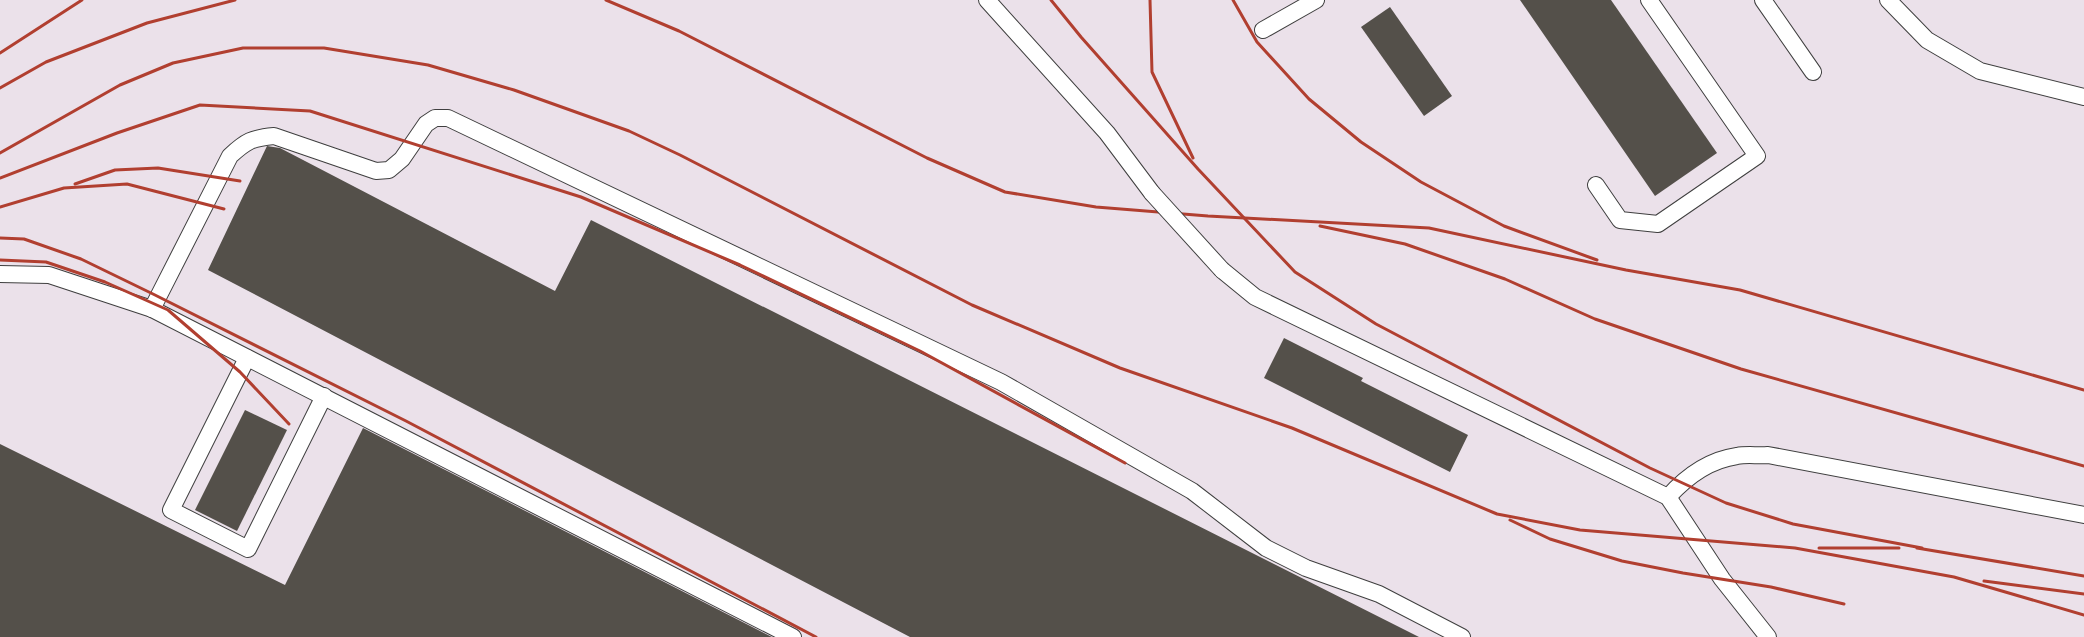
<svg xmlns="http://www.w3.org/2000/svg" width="2084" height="637" viewBox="0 0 2084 637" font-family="'Times New Roman',serif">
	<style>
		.industrial { fill: #ebe1ea }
		.building { fill: #54504a }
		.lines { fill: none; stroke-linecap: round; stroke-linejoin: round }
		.minor-casing { stroke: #3f3f3f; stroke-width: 18 }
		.minor { stroke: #fff; stroke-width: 16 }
		.rail { stroke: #b13f30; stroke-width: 3 }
		.minor-bridge-casing { stroke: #3f3f3f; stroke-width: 18; stroke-linecap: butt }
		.minor-bridge { stroke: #fff; stroke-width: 16 }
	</style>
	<rect width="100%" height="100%" fill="#fefded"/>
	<rect class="industrial" x="0" y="0" width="2084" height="637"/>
	<g class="building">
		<path d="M1520,0h91l106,153 -62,43z"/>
		<path d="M1390,7l62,89 -28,20 -63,-89z"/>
		<path d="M267,146l13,2 275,143 36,-71 828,417h-509l-702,-367z"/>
		<path d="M1284,338l79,40 -2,3 107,54 -18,37 -186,-94z"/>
		<path d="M245,410l42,20 -50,101 -42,-21z"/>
		<path d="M363,428l409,209h-772v-193l285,141z"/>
	</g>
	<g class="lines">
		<defs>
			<g id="minor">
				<path d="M987,0l120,133 45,60"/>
				<path d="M1763,0l50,72"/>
				<path d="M1888,0l39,40 53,31 104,26"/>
				<path d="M1263,30l53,-30"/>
				<path d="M1596,185l24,35 38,4 99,-68 -108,-156"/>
				<path d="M1222,270l33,27 413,200 54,82 46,58"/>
				<path d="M0,274l49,1 103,34 641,328"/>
				<path d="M152,309l78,-153c16,-15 22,-18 44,-20l102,35 13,-1 13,-11 24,-35 9,-6h13l553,264 191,109 74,57 40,20 73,26 83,43"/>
				<path d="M247,358l-76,152 77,39 76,-153"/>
				<path d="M1668,497c18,-20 41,-37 69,-41 10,-2 21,0 31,-1l316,60"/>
			</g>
		</defs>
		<use href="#minor" class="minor-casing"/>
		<use href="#minor" class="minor"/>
		<g class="rail">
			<path d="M606,0l73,31 248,127 78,34 91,15 112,9 221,12 197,42 114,20 344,100"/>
			<path d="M1051,0l30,37 117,132 97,103 81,52 274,144 76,35 67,21 129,24"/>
			<path d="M1150,0l2,72 41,86"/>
			<path d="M1233,0l24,42 52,57 52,43 60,40 83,44 93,34"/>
			<path d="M0,53l82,-53"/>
			<path d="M0,88l46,-26 101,-39 88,-23"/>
			<path d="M0,153l120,-68 53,-22 70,-15h81l104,17 86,25 115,41 51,24 292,150 148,63 172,60 205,86 83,16 215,18 159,29 130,38"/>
			<path d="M0,178l117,-45 83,-28 110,6 271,86 159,68 180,86 205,112"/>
			<path d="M75,184l40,-14 43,-2 82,13"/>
			<path d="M0,207l64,-19 63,-4 97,25"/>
			<path d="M1320,226l85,18 100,35 90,40 146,50 343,97"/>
			<path d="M0,238l24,1 57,20 72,35 253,127 410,216"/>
			<path d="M0,260l46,2 59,20 63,28 72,62 49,52"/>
			<path d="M1510,520l40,19 72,22 61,12 88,14 73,17"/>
			<path d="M1819,548h80"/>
			<path d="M1917,548l167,28"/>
			<path d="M1984,581l100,13"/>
		</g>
		<defs>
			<path id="minor-bridge" d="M1152,193l70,77"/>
		</defs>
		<use href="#minor-bridge" class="minor-bridge-casing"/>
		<use href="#minor-bridge" class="minor-bridge"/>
	</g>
</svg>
